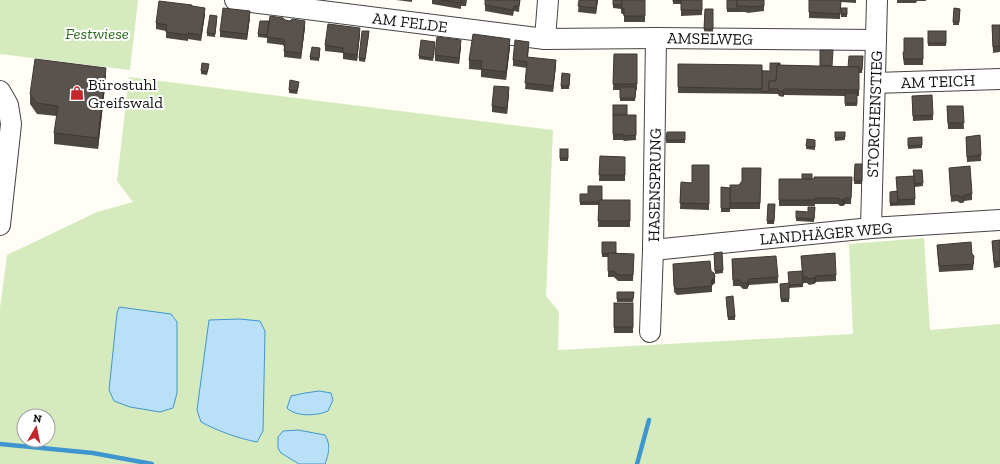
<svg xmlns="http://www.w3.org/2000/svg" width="1000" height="464" viewBox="0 0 1000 464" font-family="'Zilla Slab',serif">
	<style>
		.green { fill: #d5ebbd; fill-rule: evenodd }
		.water { fill: #b9e0f7; stroke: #3f96cf }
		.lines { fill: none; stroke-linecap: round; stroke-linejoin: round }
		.stream { stroke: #3f96cf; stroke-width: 4.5 }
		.minor-casing { stroke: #444; stroke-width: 22 }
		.minor { stroke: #fff; stroke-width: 20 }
		.wall { fill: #4d4742 }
		.shaded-wall { fill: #3f3936 }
		.building { fill: #5a524d; stroke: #3f3936 }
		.labels { text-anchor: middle; stroke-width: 4; stroke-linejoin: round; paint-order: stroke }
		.street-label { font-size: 16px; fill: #111; stroke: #fff }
		.park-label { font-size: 16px; font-style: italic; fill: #2f6b1f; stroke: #fff }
		.poi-label { font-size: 16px; fill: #111; stroke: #fff; text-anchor: start }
	</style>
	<rect width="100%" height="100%" fill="#fffdf5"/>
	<g class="green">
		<path d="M0,0h138l-8,70 -130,-16z"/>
		<path d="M129,77l424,53 -7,166 13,16 -1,38 295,-16 -4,-90 75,-6 6,92 70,-6v140h-675l5,-15 -5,-14 -27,-5 -15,1 -2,22 18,11h-299v-156l7,-53 90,-43 36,-10 -16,-21zM119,308l55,100 -14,4 -30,-5 -16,-7 -5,-10 8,-77zM197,410l59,32c-19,-4 -38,-11 -55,-20zM24,416h24v24h-24z"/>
	</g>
	<g class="water">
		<path d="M119,307l52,7 6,8v71l-4,15 -13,4 -30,-5 -16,-6 -5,-11 8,-77z"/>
		<path d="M239,319l21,2 5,10 -2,100 -6,11c-20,-4 -39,-11 -56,-20l-4,-12 12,-90z"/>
		<path d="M319,391l12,2 2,7 -5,11c-11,5 -32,6 -41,-3l4,-12 14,-3z"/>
		<path d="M298,430l27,5c6,10 4,18 0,29h-26l-18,-11 -3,-5v-11l5,-6z"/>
	</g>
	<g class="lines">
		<g class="stream">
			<path d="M0,444l93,9 59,11"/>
			<path d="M637,464l12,-44"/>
		</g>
		<defs>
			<g id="minor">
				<path d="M235,0l310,39 111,-1 220,2"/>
				<path d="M545,39l3,-39"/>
				<path d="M875,83l125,-4"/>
				<path d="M0,91l8,14 3,19 -11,101"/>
				<path d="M871,228l6,-228"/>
				<path d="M653,250l218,-22 129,-8"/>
				<path d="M650,332l3,-82 3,-212"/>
			</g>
		</defs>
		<use href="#minor" class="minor-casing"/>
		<use href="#minor" class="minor"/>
	</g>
	<g class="wall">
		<path d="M396,0h16v2z"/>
		<path d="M432,0h35l-1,6h-5v3l-29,-5z"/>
		<path d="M520,0l-1,12 -5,-1 -1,5 -28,-5v-6z"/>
		<path d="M579,0h19l-2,14 -18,-2z"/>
		<path d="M613,0h32v22h-21v-7l-3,-2v-4l-8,-1z"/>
		<path d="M673,0h29v15l-21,1v-13v1h-8z"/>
		<path d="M727,0h37v11l-17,2 -1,-1h-19z"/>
		<path d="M809,0h47v3l-15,-1 -1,17 -31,-1z"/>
		<path d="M897,0h29v1h-9l-1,2h-19z"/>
		<path d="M192,6l13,8 -4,27 -13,-2v2l-22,-3v-7l-10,-2v-6z"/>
		<path d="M847,8v9h-6v-3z"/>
		<path d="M954,8l6,1 -1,16h-6z"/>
		<path d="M705,9h8v23h-9z"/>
		<path d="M250,17l-3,23 -27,-3v-6z"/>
		<path d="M217,19l-2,18 -8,-1v-3z"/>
		<path d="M285,20l20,7 -4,32 -17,-2v-10l-1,-2 -16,-2v-5l-9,-1v-3l11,-13z"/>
		<path d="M992,25h8v27l-7,1z"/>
		<rect x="928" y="31" width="18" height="15"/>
		<path d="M360,34l-3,27 -14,-2v-6l-18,-2v-6z"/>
		<path d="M369,34l-4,28 -6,-1v-3z"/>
		<path d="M923,38v27h-19l-1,-7v-5z"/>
		<path d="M435,45l-2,16 -14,-2v-3z"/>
		<path d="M461,46l-2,18 -24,-3v-6z"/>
		<path d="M510,47l-4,33 -25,-3v-7l-12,-1v-9z"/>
		<path d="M529,48l-1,9 28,8 -3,27 -28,-3 2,-21 -14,-2v-6z"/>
		<path d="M320,51l-1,10 -9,-1v-3z"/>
		<path d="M614,54h23v36h-1l-1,11h-15v-11h-7z"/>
		<path d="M863,56l-1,17h-3v23h-2v10h-12v-10l-61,-1 -1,2 -4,-1 -1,-2 -100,-1v-29l92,7 10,-6 68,2z"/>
		<path d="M209,67l-2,8 -6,-1v-3z"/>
		<path d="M570,77l-1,12h-8v-3z"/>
		<path d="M106,78l-8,71 -44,-5v-11l3,-17 -20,-2 -7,-10v-10z"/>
		<path d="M299,85l-2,9 -8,-1v-3z"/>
		<path d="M509,93l-2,21 -15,-2v-6z"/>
		<path d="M912,102l21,13v5l-20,1z"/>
		<path d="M613,105l14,10h9v25l-12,1 -1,-1h-10z"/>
		<path d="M947,106h16l1,23h-16z"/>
		<path d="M667,132h18v11h-19z"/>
		<path d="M835,132h10v8l-10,1z"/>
		<path d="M966,137l15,18v6l-14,1z"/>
		<path d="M908,138l14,7v3l-14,1z"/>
		<path d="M807,139l8,1v10l-9,-1z"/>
		<rect x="560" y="149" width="8" height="12"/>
		<path d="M600,156l25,1v24h-26z"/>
		<path d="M855,164h7v20h-8z"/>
		<path d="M709,165v45l-29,-1 1,-27 11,1z"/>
		<path d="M761,168l-1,41h-30v3h-9v-25l9,1 9,-3z"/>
		<path d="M949,168l23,26v6l-8,1 -1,2h-3l-3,-2 -6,1z"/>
		<path d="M922,170l1,16 -8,1v18l-25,1v-14l7,-1 -1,-14 17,-1z"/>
		<path d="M852,177l-1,27h-6l-2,2h-3l-2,-2h-23v2h-36v-27h33z"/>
		<path d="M580,194l22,6h28v27h-32l1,-22h-19z"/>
		<path d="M768,204h7l-1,20h-7z"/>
		<path d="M815,207l-1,15 -18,-1v-10l12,1z"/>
		<path d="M1000,240v27l-6,1 -2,-27z"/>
		<path d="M602,242l14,11 18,1 -1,27h-15l-4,-4h-6v-20h-6z"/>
		<path d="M937,245l35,9 2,8 -1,8 -34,2z"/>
		<path d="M722,252l1,21 -8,1 -1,-18z"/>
		<path d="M801,256l35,19v6l-20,1 -2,2 -5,1 -2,-2h-4v4l-14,1v14h-8l-1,-15 8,-4 14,-12z"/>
		<path d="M732,259l46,18v6l-29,2 -2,4h-4l-3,-3h-7z"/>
		<path d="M673,264l42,19 -3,2v7l-35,3 -3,-3z"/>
		<path d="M617,292h17l-1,10h-16z"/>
		<path d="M726,300l9,17v3h-7z"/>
		<rect x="614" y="303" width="19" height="30"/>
	</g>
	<g class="shaded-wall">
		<path d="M597,0h1l-2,14v-6z"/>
		<path d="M205,8v6l-4,27v-6z"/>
		<path d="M250,11v6l-3,23v-6z"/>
		<path d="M305,21v6l-4,32v-6z"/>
		<path d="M360,28v6l-3,27v-6z"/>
		<path d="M510,39v8l-4,33v-8z"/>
		<path d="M461,40v6l-2,18v-6z"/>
		<path d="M556,60v5l-3,27v-6z"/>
		<path d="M106,68v10l-8,71v-11z"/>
		<path d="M509,87v6l-2,21v-6z"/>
		<path d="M784,89v6l-1,2v-6z"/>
		<path d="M964,195v6l-1,2v-6z"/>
		<path d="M845,198v6l-2,2v-6z"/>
		<path d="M816,276v6l-2,2v-6z"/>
		<path d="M715,277v6l-4,3v-6z"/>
		<path d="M749,279v6l-2,4v-6z"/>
	</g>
	<g class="building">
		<path d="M441,0h20v3z"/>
		<path d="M485,0h35l-1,6h-5l-1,4 -28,-5z"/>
		<path d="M579,0h18l-1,8 -18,-2z"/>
		<path d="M613,0h9l-1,5h-8z"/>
		<path d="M622,0h23v16h-21v-7l-3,-2z"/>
		<rect x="673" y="0" width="8" height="1"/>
		<rect x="681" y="0" width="21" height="10"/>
		<rect x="727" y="0" width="10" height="9"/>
		<path d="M737,0h27v6l-17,1 -1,-1h-9z"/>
		<path d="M809,0h32l-1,14 -31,-2z"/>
		<path d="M159,1l33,4v1l13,2 -4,27 -13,-2v2l-22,-3 1,-7 -11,-2z"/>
		<path d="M223,8l27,3 -3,23 -27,-3z"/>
		<rect x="841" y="8" width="6" height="6"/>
		<path d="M954,8l6,1 -1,13h-6z"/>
		<path d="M705,9h8v20h-9z"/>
		<path d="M210,15l7,1 -2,18 -8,-1z"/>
		<path d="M270,16l13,2 2,2 5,1 2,-2 13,2 -4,32 -17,-2 1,-9 -2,-3 -16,-2z"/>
		<path d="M260,21h9l-2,14 -9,-1z"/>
		<path d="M328,24l32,4 -3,27 -14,-2v-5l-18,-3z"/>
		<path d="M992,25h8v21l-7,1z"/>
		<path d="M362,31h7l-4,28 -6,-1z"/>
		<rect x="928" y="31" width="18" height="12"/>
		<path d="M473,34l37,5 -4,33 -25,-3 1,-8 -13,-1z"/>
		<path d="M437,37l24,3 -2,18 -24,-3z"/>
		<path d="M904,38h19v21h-19l-1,-6 1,-2z"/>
		<path d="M421,40l14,2 -2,16 -14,-2z"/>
		<path d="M515,40l14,2 -2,15 29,3 -3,26 -28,-3 2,-21 -14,-2z"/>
		<path d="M312,47l8,1 -1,10 -9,-1z"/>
		<path d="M820,50h13l-1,16h-12z"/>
		<path d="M614,54h23v30h-24z"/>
		<path d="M849,56h14l-1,14h-3v-3h-11z"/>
		<path d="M35,59l71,9 -8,70 -44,-5 4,-27 -21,-3 -7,-9z"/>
		<path d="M202,63l7,1 -2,8 -6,-1z"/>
		<path d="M770,63h10v2h-3l-1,16h-7v10l-7,1v-21h8z"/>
		<path d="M678,64l84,1v24l-84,-2z"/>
		<path d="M777,65l82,2v23l-75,-1 -1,2h-4l-1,-2h-9v-8h7z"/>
		<path d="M562,73l8,1 -1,12h-8z"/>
		<path d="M290,80l9,2 -2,9 -8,-1z"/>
		<path d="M494,86l15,1 -2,21 -15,-2z"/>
		<path d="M620,87h16l-1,11h-15z"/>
		<rect x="845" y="93" width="12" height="10"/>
		<path d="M932,95l1,20 -20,1 -1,-20z"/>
		<rect x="613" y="105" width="14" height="10"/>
		<path d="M947,106h16l1,17h-16z"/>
		<path d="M613,115h23v20l-12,1 -1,-2h-10z"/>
		<path d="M667,132h18v8h-19z"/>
		<path d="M835,132h10v5l-10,1z"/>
		<path d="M980,135l1,20 -14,2 -1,-20z"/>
		<path d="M922,137v8l-14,1v-8z"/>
		<path d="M807,139l8,1v7l-9,-1z"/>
		<rect x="560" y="149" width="8" height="9"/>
		<path d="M600,156l25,1v18h-26z"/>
		<path d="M855,164h7v17h-8z"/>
		<path d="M692,165h17v39l-29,-1 1,-21 11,1z"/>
		<path d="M970,166l2,28 -8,1 -1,2h-3l-3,-2 -6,1 -2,-28z"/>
		<path d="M742,168h19l-1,35h-30v-18h9l3,-4z"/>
		<path d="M913,170h9l1,13 -8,1z"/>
		<rect x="802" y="174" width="10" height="5"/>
		<path d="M914,176l1,23 -17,1 -2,-23z"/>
		<path d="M814,177h38l-1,21h-6l-2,2h-3l-2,-2h-23v2h-36v-21h35z"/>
		<path d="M588,186h14v14h-3v2h-19v-8h8z"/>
		<path d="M721,187l9,1v21l-9,-1z"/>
		<path d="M897,191l1,12h-8v-11z"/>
		<path d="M599,200h31v21h-32z"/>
		<path d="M768,204h7l-1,17h-7z"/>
		<path d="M808,207h7l-1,12 -18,-1v-7l12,1z"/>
		<path d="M1000,240v22h-6l-2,-21z"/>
		<path d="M602,242h14v11l-14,1z"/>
		<path d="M971,242l1,12 2,2 -1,8 -34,2 -2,-21z"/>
		<path d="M722,252l1,18 -8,1 -1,-18z"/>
		<path d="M608,253l26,1 -1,21h-15l-4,-4h-6z"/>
		<path d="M835,253l1,22 -20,1 -2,2 -5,1 -2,-2h-4l-2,-21z"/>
		<path d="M776,256l2,21 -29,2 -2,4h-4l-3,-3h-7l-1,-21z"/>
		<path d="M710,261l1,10 3,2 1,4 -4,3 1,6 -35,3 -3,-3 -1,-22z"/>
		<path d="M802,271l1,13 -14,1v14h-8l-1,-15 9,-1 -1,-11z"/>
		<path d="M617,292h17l-1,7h-16z"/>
		<path d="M733,296l2,21h-7l-2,-20z"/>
		<rect x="614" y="303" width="19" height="24"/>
	</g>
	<defs>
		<symbol id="shop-bare" viewBox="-9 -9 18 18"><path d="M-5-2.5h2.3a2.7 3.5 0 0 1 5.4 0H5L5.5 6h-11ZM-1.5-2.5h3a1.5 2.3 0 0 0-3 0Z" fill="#c4262e" stroke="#fff" stroke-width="2.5" paint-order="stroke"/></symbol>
	</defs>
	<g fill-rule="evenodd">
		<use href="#shop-bare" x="67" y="83" width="20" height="20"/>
	</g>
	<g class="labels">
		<g class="street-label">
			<text transform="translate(410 22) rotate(7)" y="6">AM FELDE</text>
			<text transform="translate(710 38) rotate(1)" y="6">AMSELWEG</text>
			<text transform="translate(938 81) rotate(-2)" y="6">AM TEICH</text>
			<text transform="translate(874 114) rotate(-88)" y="6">STORCHENSTIEG</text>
			<text transform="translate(654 185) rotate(-89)" y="6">HASENSPRUNG</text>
			<text transform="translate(826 233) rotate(-5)" y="6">LANDHÄGER WEG</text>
		</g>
		<g class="park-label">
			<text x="97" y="39">Festwiese</text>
		</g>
		<g class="poi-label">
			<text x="88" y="90">Bürostuhl<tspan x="88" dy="18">Greifswald</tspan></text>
		</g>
	</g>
	<g transform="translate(36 428) rotate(9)"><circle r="19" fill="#ffffff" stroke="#a0a0a0"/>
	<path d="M0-3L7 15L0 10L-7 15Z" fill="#c4262e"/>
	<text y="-6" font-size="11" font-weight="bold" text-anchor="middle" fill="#111111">N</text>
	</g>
</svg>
